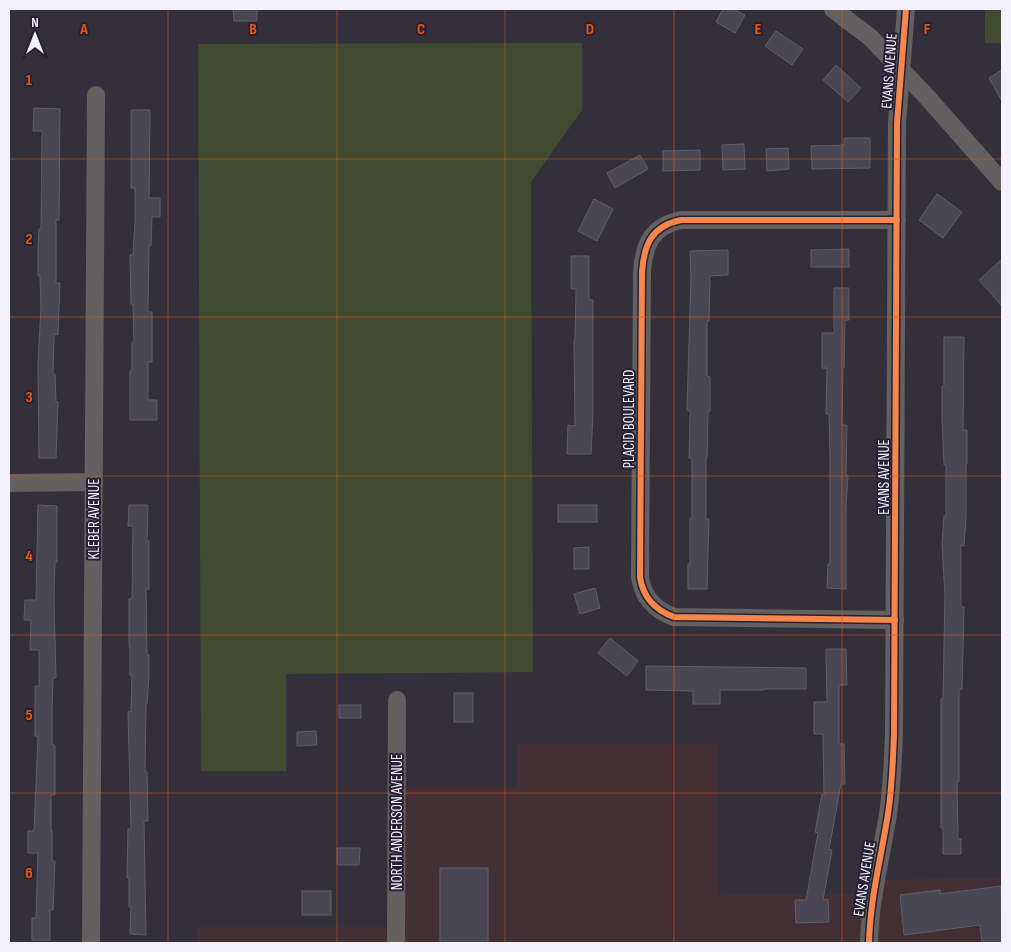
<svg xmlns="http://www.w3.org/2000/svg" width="1011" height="952" viewBox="0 0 1011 952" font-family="'Sofia Sans Condensed',sans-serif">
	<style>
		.commercial { fill: #433034 }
		.green { fill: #414b32 }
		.building { fill: #484753; stroke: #605e69 }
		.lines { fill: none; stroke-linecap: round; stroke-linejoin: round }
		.minor { stroke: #63605f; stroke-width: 18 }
		.cycleway-casing { stroke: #272136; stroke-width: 9 }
		.cycleway { stroke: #f5874c; stroke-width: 6 }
		.grid { fill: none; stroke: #e8590c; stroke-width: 1; stroke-opacity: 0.55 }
		.labels { text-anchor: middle; stroke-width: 4; stroke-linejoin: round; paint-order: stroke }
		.street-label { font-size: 15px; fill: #f3f1fd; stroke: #272136 }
		.grid-label { font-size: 16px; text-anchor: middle; font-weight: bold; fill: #e8590c; stroke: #272136; stroke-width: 4; stroke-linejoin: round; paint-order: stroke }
	</style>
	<rect width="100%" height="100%" fill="#33303c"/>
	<path class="commercial" d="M517,744h201v149l155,1 2,-14 127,-3v66h-805v-16h199l1,-140h120z"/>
	<g class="green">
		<rect x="985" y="9" width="17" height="34"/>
		<path d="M582,43v67l-51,72 2,490 -247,2v97h-85l-3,-727z"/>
	</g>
	<g class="building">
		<path d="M233,9h24v12h-23z"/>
		<path d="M723,9h10l12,6 -10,18 -19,-11z"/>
		<path d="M776,31l27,18 -11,16 -27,-19z"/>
		<path d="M836,65l25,23 -13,14 -25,-22z"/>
		<path d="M1002,70v31l-13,-23z"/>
		<path d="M34,108l26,1 -1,111h-3v63h4l-1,24 -1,28 -4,-1 -1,40h2l1,28h2l-2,56h-17l-1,-94 3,-58 -1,-30h-2v-27l1,-20h2l1,-98h-9z"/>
		<path d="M131,110h19l-1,88h11v19h-8l-1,29h-2l-1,66h4v50h-4v38h9v20h-27v-49h2v-29h2l-1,-38h-2l-1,-49h3l2,-33v-34h-4z"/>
		<path d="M844,138h26v30l-58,1 -1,-23 33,-1z"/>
		<path d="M744,144l1,25 -22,1 -1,-25z"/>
		<path d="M788,148l1,21 -22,2 -1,-22z"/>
		<path d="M700,150v20l-37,1v-20z"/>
		<path d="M640,155l8,14 -33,19 -8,-15z"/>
		<path d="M937,194l25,18 -19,26 -24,-18z"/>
		<path d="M594,199l19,10 -16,32 -19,-10z"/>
		<path d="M849,249v18h-38v-17z"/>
		<path d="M728,250v25l-18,1 -1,45h-2v55l3,1v34h-2l-1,47h-1v61h3l-2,70h-19v-25h2v-46h2v-60h-3l1,-47 -3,-1 4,-134 -1,-25z"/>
		<path d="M571,256h18v44h4v115l-2,39h-24l1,-29 7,1 -1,-86h1l1,-51h-5z"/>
		<path d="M1002,259v47l-23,-26z"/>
		<path d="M834,288h15v32h-4l-1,48h-1l-1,57h5l-1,50h2l-2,30v84l-19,-1 1,-24h2v-105l-1,-45h-3l1,-46h-5v-35h12z"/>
		<path d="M944,337h20l-1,93h4v34h-1v54l-2,28 -3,-1v61l3,1 -2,82h-3v93h-2l1,57h3v15h-18v-26h-2v-129h2l2,-103 -3,-52 2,-28h2v-51h-2l-2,-47v-32h2z"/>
		<path d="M38,505l19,1v56h-2l-1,36 2,80h-3l-1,30v37h3v50h-4v36h1v30h3l-2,49h-3v30h-18v-22h4l2,-65h-10v-22h6l4,-95h-3v-50h4v-36h-9l1,-30h-7l1,-20h11z"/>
		<path d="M129,505h19l-1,35 2,1v48h-3l1,66h2v20l-2,29h-1l-1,68h2l1,49h-4l2,114 -16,-1 1,-27h-2v-29h-2l1,-49h3l-3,-117h3l1,-37h-2v-28h-1v-48l3,-1 1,-72h-5z"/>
		<rect x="558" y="505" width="39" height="17"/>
		<path d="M589,547v22h-15v-21z"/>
		<path d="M595,588l5,20 -20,6 -6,-20z"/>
		<path d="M610,638l28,23 -11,15 -29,-23z"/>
		<path d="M826,649h20l1,36h-8v59h5l1,40h-4l-12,65 3,1 -9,50 5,-1 1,23 -33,1 -1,-23h11l12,-67 -3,-1 7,-38 2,1 -1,-61h-9v-32h13z"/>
		<path d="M646,666l160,2v21h-43v1h-43v14h-27v-13l-47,-1z"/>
		<rect x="454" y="693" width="19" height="29"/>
		<rect x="339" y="705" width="22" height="13"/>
		<path d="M316,731l1,14 -20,1v-14z"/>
		<path d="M337,848h23l-1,17h-22z"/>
		<rect x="440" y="868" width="48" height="75"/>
		<path d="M1001,886l1,57h-20l-2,-18 -76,10 -4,-40 40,-5v4z"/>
		<rect x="302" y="891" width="29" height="24"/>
	</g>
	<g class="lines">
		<g class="minor">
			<path d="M833,9l38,29 56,59 75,85"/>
			<path d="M9,483l85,-1"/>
			<path d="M895,620l-221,-3c-19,-7 -31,-19 -34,-40l2,-305c2,-28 10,-46 39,-52h216"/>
			<path d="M91,943l5,-848"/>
			<path d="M396,943l1,-243"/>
			<path d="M869,943c1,-44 12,-85 19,-129 4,-26 5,-53 6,-80l3,-611 9,-114"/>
		</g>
		<defs>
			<g id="cycleway">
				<path d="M895,620l-221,-3c-19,-7 -31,-19 -34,-40l2,-305c2,-28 10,-46 39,-52h216"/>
				<path d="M869,943c1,-44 12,-85 19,-129 4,-26 5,-53 6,-80l3,-611 9,-114"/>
			</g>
		</defs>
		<use href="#cycleway" class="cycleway-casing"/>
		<use href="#cycleway" class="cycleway"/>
	</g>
	<path class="grid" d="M168,9v934M337,9v934M505,9v934M674,9v934M842,9v934M9,159h993M9,317h993M9,476h993M9,635h993M9,793h993"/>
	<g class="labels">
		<g class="street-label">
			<text transform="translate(889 71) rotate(-86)" y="5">EVANS AVENUE</text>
			<text transform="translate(629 419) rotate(-90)" y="5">PLACID BOULEVARD</text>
			<text transform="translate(884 477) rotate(-90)" y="5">EVANS AVENUE</text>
			<text transform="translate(94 519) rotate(-90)" y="5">KLEBER AVENUE</text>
			<text transform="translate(397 822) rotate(-90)" y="5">NORTH ANDERSON AVENUE</text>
			<text transform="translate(864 879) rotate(-81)" y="5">EVANS AVENUE</text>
		</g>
	</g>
	<g class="grid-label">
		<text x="84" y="34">A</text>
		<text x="253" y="34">B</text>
		<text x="421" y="34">C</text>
		<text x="590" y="34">D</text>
		<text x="758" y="34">E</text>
		<text x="927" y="34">F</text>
		<text x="29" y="85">1</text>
		<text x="29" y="244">2</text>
		<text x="29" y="402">3</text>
		<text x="29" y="561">4</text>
		<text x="29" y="720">5</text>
		<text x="29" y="878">6</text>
	</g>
	<rect width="1011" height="952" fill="none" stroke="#f3f1fd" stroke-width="20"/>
	<g transform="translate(35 35)" stroke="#272136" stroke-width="4" paint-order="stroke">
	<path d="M0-4L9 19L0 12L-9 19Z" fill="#f3f1fd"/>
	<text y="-8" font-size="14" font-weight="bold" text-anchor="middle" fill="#f3f1fd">N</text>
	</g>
</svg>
